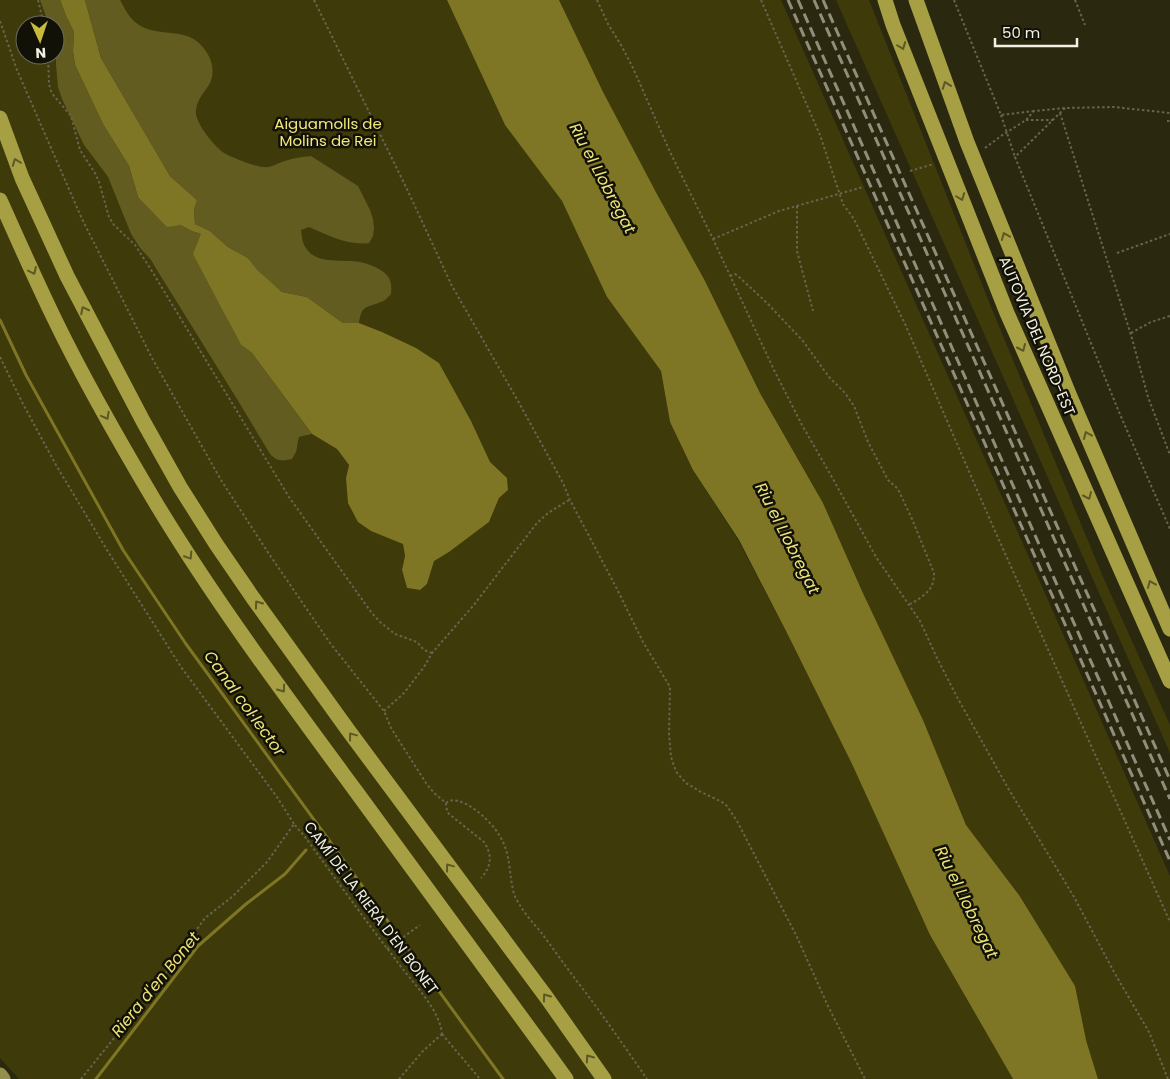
<svg xmlns="http://www.w3.org/2000/svg" width="1170" height="1079" viewBox="0 0 1170 1079" font-family="Poppins,sans-serif">
	<style>
		.green { fill: #3e3a0a }
		.forest { fill: #625c20 }
		.water { fill: #7e7625 }
		.lines { fill: none; stroke-linecap: round; stroke-linejoin: round }
		.stream { stroke: #7e7625; stroke-width: 3 }
		.path { stroke: #67654f; stroke-width: 2; stroke-dasharray: 2.5 2.5; stroke-linecap: butt }
		.major { stroke: #958f4e; stroke-width: 15 }
		.highway { stroke: #a79f44; stroke-width: 15 }
		.rail { stroke: #918f7b; stroke-width: 3; stroke-dasharray: 10 5; stroke-linecap: butt }
		.oneway { stroke: #5c5826 }
		.labels { text-anchor: middle; stroke-width: 5; stroke-linejoin: round; paint-order: stroke }
		.park-label { font-size: 15px; fill: #f2e87c; stroke: #121107 }
		.street-label { font-size: 15px; fill: #f1f0e1; stroke: #121107 }
		.water-label { font-size: 16px; font-style: italic; fill: #eee478; stroke: #121107 }
	</style>
	<rect width="100%" height="100%" fill="#2b2810"/>
	<g class="green">
		<path d="M0,0h40l9,25h-24v30h30v-2l1,12 25,73 3,7 24,32 23,57 9,14 11,12 4,7 80,129 35,58 28,-9 1,-8 13,-3 25,15 12,16 -3,13 57,66 2,12 -3,14 5,18 12,2 8,-6 7,-24 15,-8 40,-30 10,-24 9,-8 -1,-12 -17,-15 -19,-42 -32,-58 -57,-31 -23,-9c3,-17 9,-17 24,-22l-95,-28 -200,-273h359l58,125 57,76 45,96 54,74 9,51 23,48 45,70 49,93 65,131 78,171 83,144h-994l-19,-21z"/>
		<path d="M559,0h222l138,311 117,262 134,303v203h-72l-12,-39 -67,-145 -53,-70 -43,-105 -61,-129 -39,-88 -63,-110 -56,-114 -46,-83 -56,-104z"/>
		<path d="M836,0h33l122,307 112,270 67,148v28z"/>
	</g>
	<g class="forest">
		<path d="M40,0h20l6,16 8,16 -1,19 2,14 28,59 26,42 9,31c20,14 40,30 63,37l26,84 14,27 11,8 60,81 -13,3 -3,15 -4,7c-10,2 -14,3 -22,-5l-35,-58 -80,-129 -4,-7 -11,-12 -9,-14 -23,-57 -24,-32 -22,-46 -4,-12 -2,-22 -1,-40h-6z"/>
		<path d="M85,0h35c4,7 8,16 15,22 19,17 49,4 66,23 10,11 15,24 9,38 -5,9 -13,16 -14,27 -2,12 18,36 28,43 7,4 32,14 39,14 9,1 14,-4 22,-6 8,-3 17,-4 26,-5l47,30 12,24 3,9 1,9 -1,8 -4,7c-20,3 -42,-8 -60,-16l-8,3c1,6 1,13 5,18 10,17 38,11 54,14 8,2 15,4 22,9 9,6 10,13 9,23 -3,3 -6,7 -10,8 -15,6 -19,3 -22,21h-16l-36,-26 -25,-5 -25,-21 -9,-13 -20,-11 -18,-16 -15,-7 -1,-14 3,-10 -27,-24 -69,-118z"/>
	</g>
	<g class="water">
		<path d="M60,0h25l16,58 69,118 27,24 -3,10 1,14 15,7 18,16 20,11 9,12 25,22 25,5 36,26h16l23,9 34,16 23,15 32,58 19,41 17,16 1,12 -9,8 -10,24 -40,30 -15,9 -7,23 -7,6 -13,-2 -5,-18 3,-14 -2,-12 -32,-13 -13,-9 -10,-19 -2,-25 3,-13 -12,-16 -25,-15 -60,-81 -11,-8 -48,-91 8,-20 -9,-3 -12,-6 -13,2 -29,-30 -9,-31 -26,-42 -28,-59 -2,-14 1,-19 -8,-16z"/>
		<path d="M447,0h112l44,92 55,104 46,83 56,114 63,110 39,88 61,129 43,105 53,70 56,91 11,54 12,39h-85l-83,-144 -78,-171 -65,-131 -48,-93 -46,-70 -23,-48 -9,-51 -54,-74 -45,-96 -57,-76z"/>
	</g>
	<g class="lines">
		<g class="stream">
			<path d="M0,320l26,55 97,175 63,94 317,435"/>
			<path d="M96,1079l102,-133 48,-42 39,-30 21,-24"/>
		</g>
		<g class="path">
			<path d="M38,0l6,25"/>
			<path d="M314,0l92,187 46,99 66,115 45,82 7,17 48,91 25,51 27,45 -1,47 2,23 3,9 3,7 9,10 15,9 21,10 5,4 10,15 59,114 32,71 37,73"/>
			<path d="M597,0l11,24 13,21 12,23 37,84 43,87 61,131 28,55 31,54 43,78 44,64 17,37 20,39 51,91 66,109 40,75 35,60 19,47"/>
			<path d="M761,0l59,135 23,69 11,15 51,105 86,198 179,400"/>
			<path d="M954,0l47,115 33,-4"/>
			<path d="M1075,0l10,25"/>
			<path d="M0,21l17,49 65,149 70,139 69,122 46,71 63,92 54,68 7,17 35,55 8,10 12,10 1,8 2,3 35,28c9,14 7,25 -3,36"/>
			<path d="M48,55l1,29 2,7 3,5 17,20 9,34 15,23 4,9 10,35 5,8 21,20 15,23 139,229 82,115 9,10 15,12 22,8 7,8 8,3"/>
			<path d="M1065,108l-50,49 104,255 51,117"/>
			<path d="M1060,113l71,222 17,62 22,58"/>
			<path d="M1001,115l14,42"/>
			<path d="M1026,120h27"/>
			<path d="M1167,121h3"/>
			<path d="M985,148l16,-12 25,-16 8,-9 31,-3 49,-1 56,6"/>
			<path d="M910,171l24,-7"/>
			<path d="M797,206v45l16,60"/>
			<path d="M713,239l66,-28 84,-24"/>
			<path d="M1117,253l53,-19"/>
			<path d="M730,276l5,-2 3,2 28,26 37,39 26,36 16,16 9,13 14,36 20,38 10,9 14,30 22,54c0,3 0,6 -1,9 -2,10 -15,18 -23,22"/>
			<path d="M1131,333l20,-11 19,-6"/>
			<path d="M0,357l23,47 33,61 51,85 74,117 96,130 17,27"/>
			<path d="M384,711l20,-18 20,-26 8,-14 41,-47 64,-83 11,-10 21,-13"/>
			<path d="M446,803c13,-11 41,15 49,26 16,21 13,37 18,61 1,6 5,12 8,17 5,8 12,16 19,24 12,16 24,33 36,49 25,32 48,66 71,99"/>
			<path d="M387,949l33,-24"/>
			<path d="M442,1034l38,45"/>
			<path d="M81,1079l76,-94 48,-67 27,-21 35,-35 27,-38 11,13c30,41 60,83 91,123 14,20 44,49 46,74"/>
			<path d="M399,1079l24,-28 19,-17"/>
		</g>
		<path class="major" d="M0,1075l3,4"/>
		<g class="highway">
			<path d="M885,0l8,25 114,288 163,368"/>
			<path d="M916,0l51,142 102,252 101,235"/>
			<path d="M0,118l22,60 45,98 76,145 37,66 36,57 37,54 95,132 199,268 57,81"/>
			<path d="M0,200c18,40 36,81 55,120 30,62 64,121 99,180 60,100 131,195 201,290 64,88 129,176 193,264l18,25"/>
		</g>
		<g class="rail">
			<path d="M788,0l382,861"/>
			<path d="M798,0l372,840"/>
			<path d="M814,0l356,799"/>
			<path d="M823,0l347,780"/>
		</g>
	</g>
	<defs><path id="oneway-chevron" d="M-2-3.5L2.5 0L-2 3.5" fill="none" stroke-width="1.6" stroke-linecap="round" stroke-linejoin="round" transform="scale(1.25)"/></defs>
	<g class="oneway">
		<use href="#oneway-chevron" transform="translate(902 46) rotate(69)"/>
		<use href="#oneway-chevron" transform="translate(946 85) rotate(-110)"/>
		<use href="#oneway-chevron" transform="translate(16 162) rotate(-111)"/>
		<use href="#oneway-chevron" transform="translate(961 197) rotate(69)"/>
		<use href="#oneway-chevron" transform="translate(1005 236) rotate(-112)"/>
		<use href="#oneway-chevron" transform="translate(33 271) rotate(65)"/>
		<use href="#oneway-chevron" transform="translate(84 310) rotate(-117)"/>
		<use href="#oneway-chevron" transform="translate(1022 348) rotate(66)"/>
		<use href="#oneway-chevron" transform="translate(106 416) rotate(62)"/>
		<use href="#oneway-chevron" transform="translate(1087 435) rotate(-113)"/>
		<use href="#oneway-chevron" transform="translate(1088 496) rotate(66)"/>
		<use href="#oneway-chevron" transform="translate(189 556) rotate(57)"/>
		<use href="#oneway-chevron" transform="translate(1151 584) rotate(-113)"/>
		<use href="#oneway-chevron" transform="translate(258 604) rotate(-126)"/>
		<use href="#oneway-chevron" transform="translate(282 689) rotate(54)"/>
		<use href="#oneway-chevron" transform="translate(352 736) rotate(-127)"/>
		<use href="#oneway-chevron" transform="translate(449 867) rotate(-127)"/>
		<use href="#oneway-chevron" transform="translate(546 997) rotate(-126)"/>
		<use href="#oneway-chevron" transform="translate(589 1058) rotate(-125)"/>
	</g>
	<g class="labels">
		<g class="park-label">
			<text x="328" y="129">Aiguamolls de<tspan x="328" dy="17">Molins de Rei</tspan></text>
		</g>
		<g class="street-label">
			<text transform="translate(1037 336) rotate(67)" y="5">AUTOVIA DEL NORD-EST</text>
			<text transform="translate(371 908) rotate(53)" y="5">CAMÍ DE LA RIERA D'EN BONET</text>
		</g>
		<g class="water-label">
			<text transform="translate(603 178) rotate(62)" y="6">Riu el Llobregat</text>
			<text transform="translate(788 538) rotate(63)" y="6">Riu el Llobregat</text>
			<text transform="translate(245 703) rotate(54)" y="6">Canal col·lector</text>
			<text transform="translate(967 902) rotate(64)" y="6">Riu el Llobregat</text>
			<text transform="translate(155 984) rotate(-51)" y="6">Riera d'en Bonet</text>
		</g>
	</g>
	<g transform="translate(40 40) rotate(177)"><circle r="24" fill="#121107" stroke="#6b6a5e"/>
	<path d="M0-4L9 19L0 12L-9 19Z" fill="#c7bb3c"/>
	<text y="-8" font-size="14" font-weight="bold" text-anchor="middle" fill="#f1f0e1">N</text>
	</g>
	<path d="M995 38v8h82v-8" fill="none" stroke="#f1f0e1" stroke-width="2.5"/>
	<text x="1002" y="38" font-size="15" fill="#f1f0e1" stroke="#121107" stroke-width="4" paint-order="stroke">50 m</text>
</svg>
